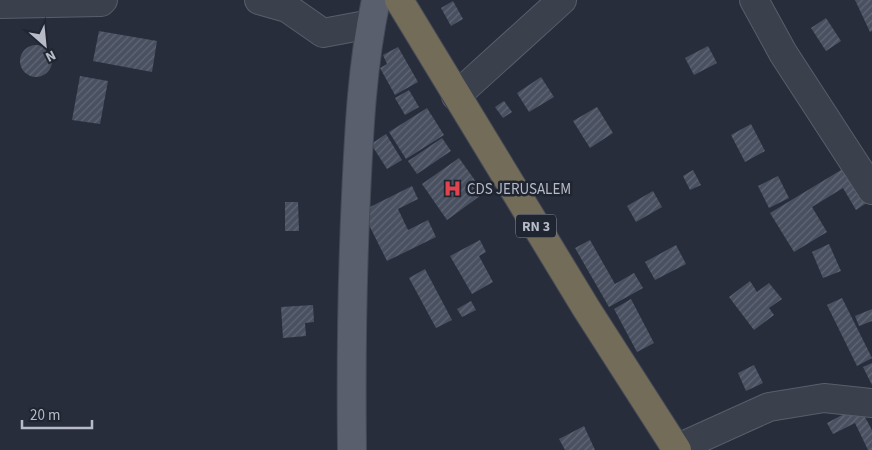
<svg xmlns="http://www.w3.org/2000/svg" width="872" height="450" viewBox="0 0 872 450" font-family="'Source Sans 3',sans-serif">
	<style>
		.building { fill: url(#building-hatch) }
		.lines { fill: none; stroke-linecap: round; stroke-linejoin: round }
		.minor-casing { stroke: #595e6b; stroke-width: 30 }
		.major-casing { stroke: #444956; stroke-width: 30 }
		.highway-casing { stroke: #434855; stroke-width: 30 }
		.minor { stroke: #3b404d; stroke-width: 28 }
		.major { stroke: #595f6d; stroke-width: 28 }
		.highway { stroke: #726c59; stroke-width: 28 }
		.labels { text-anchor: middle; stroke-width: 5; stroke-linejoin: round; paint-order: stroke }
		.shield { fill: #202532; stroke: #8a8e9b; stroke-width: 1 }
		.shield-label { font-size: 14px; font-weight: bold; fill: #b7bbc8 }
		.poi-label { font-size: 15px; fill: #b7bbc8; stroke: #202532; text-anchor: start }
	</style>
	<defs>
		<pattern id="building-hatch" width="6" height="6" patternUnits="userSpaceOnUse" patternTransform="scale(1.25)"><rect width="6" height="6" fill="#495060"/><path d="M-1 1l2-2M0 6l6-6M5 7l2-2" fill="none" stroke="#616775"/></pattern>
	</defs>
	<rect width="100%" height="100%" fill="#282d3c"/>
	<g class="building">
		<path d="M855,0h17v31l-2,1z"/>
		<path d="M453,1l10,18 -12,7 -10,-18z"/>
		<path d="M826,18l15,23 -15,10 -15,-23z"/>
		<path d="M99,31l58,10 -5,31 -59,-11z"/>
		<circle cx="36" cy="61" r="16"/>
		<path d="M708,46l9,17 -23,12 -9,-17z"/>
		<path d="M398,47l20,35 -23,13 -15,-27 7,-4 -4,-9z"/>
		<path d="M80,76l28,5 -8,43 -28,-4z"/>
		<path d="M541,77l13,20 -25,15 -12,-19z"/>
		<path d="M409,90l10,17 -14,8 -10,-17z"/>
		<path d="M504,101l8,11 -9,6 -8,-11z"/>
		<path d="M597,107l16,26 -23,15 -17,-27z"/>
		<path d="M427,108l17,27 -38,24 -17,-27z"/>
		<path d="M751,124l14,27 -20,11 -14,-27z"/>
		<path d="M386,134l16,26 -15,9 -16,-25z"/>
		<path d="M442,138l9,13 -34,23 -9,-13z"/>
		<path d="M459,158l25,35 -37,27 -25,-36z"/>
		<path d="M846,167l22,35 -12,8 -13,-22 -31,19 15,25 -33,20 -24,-39z"/>
		<path d="M693,170l8,15 -11,5 -7,-14z"/>
		<path d="M778,176l11,22 -20,10 -11,-22z"/>
		<path d="M412,186l6,13 -20,10 10,21 20,-10 8,17 -49,24 -25,-50z"/>
		<path d="M653,191l9,16 -26,15 -9,-16z"/>
		<path d="M285,202h13l1,29h-14z"/>
		<path d="M480,240l6,12 -7,4 14,26 -21,12 -22,-38z"/>
		<path d="M590,240l25,44 19,-11 9,15 -34,19 -34,-59z"/>
		<path d="M829,244l12,27 -18,7 -11,-26z"/>
		<path d="M676,245l10,19 -31,16 -10,-18z"/>
		<path d="M425,269l27,51 -16,8 -27,-50z"/>
		<path d="M750,281l7,11 12,-9 13,16 -13,9 5,7 -20,15 -25,-33z"/>
		<path d="M842,298l30,60 -15,8 -30,-61z"/>
		<path d="M631,299l23,44 -17,9 -23,-43z"/>
		<path d="M471,301l5,9 -14,7 -5,-8z"/>
		<path d="M313,305l1,17 -9,1 1,13 -23,2 -2,-31z"/>
		<path d="M872,309v12l-13,5 -4,-10z"/>
		<path d="M872,363v22l-9,-18z"/>
		<path d="M754,365l9,18 -17,8 -8,-18z"/>
		<path d="M859,406l13,24v20h-4l-13,-27 -22,11 -6,-11z"/>
		<path d="M584,426l11,24h-30l-6,-11z"/>
	</g>
	<g class="lines">
		<defs>
			<g id="minor">
				<path d="M259,0l28,8 36,25 48,-9"/>
				<path d="M754,0l29,53 89,137"/>
				<path d="M0,4l101,-2 2,-2"/>
				<path d="M456,96l106,-96"/>
				<path d="M676,449l93,-42 55,-9 48,5"/>
			</g>
			<path id="major" d="M352,450c-1,-85 0,-169 4,-254 3,-65 6,-132 20,-196"/>
			<path id="highway" d="M399,0l187,308 91,142"/>
		</defs>
		<use href="#minor" class="minor-casing"/>
		<use href="#major" class="major-casing"/>
		<use href="#highway" class="highway-casing"/>
		<use href="#minor" class="minor"/>
		<use href="#major" class="major"/>
		<use href="#highway" class="highway"/>
	</g>
	<defs>
		<symbol id="hospital-bare" viewBox="-9 -9 18 18"><path d="M-5-5h3v3.5h4V-5h3V5h-3V1.5h-4V5h-3Z" fill="#e0444e" stroke="#202532" stroke-width="2.5" paint-order="stroke"/></symbol>
	</defs>
	<g fill-rule="evenodd">
		<use href="#hospital-bare" x="440" y="176" width="25" height="25"/>
	</g>
	<g class="labels">
		<rect class="shield" x="516" y="214.5" width="40" height="23" rx="4"/>
		<g class="shield-label">
			<text x="536" y="231">RN 3</text>
		</g>
		<g class="poi-label">
			<text x="467" y="194">CDS JERUSALEM</text>
		</g>
	</g>
	<g transform="translate(45 45) rotate(153)" stroke="#202532" stroke-width="4" paint-order="stroke">
	<path d="M0-4L9 19L0 12L-9 19Z" fill="#b7bbc8"/>
	<text y="-8" font-size="14" font-weight="bold" text-anchor="middle" fill="#b7bbc8">N</text>
	</g>
	<path d="M22 420v8h70v-8" fill="none" stroke="#b7bbc8" stroke-width="2.5"/>
	<text x="30" y="420" font-size="15" fill="#b7bbc8" stroke="#202532" stroke-width="4" paint-order="stroke">20 m</text>
</svg>
